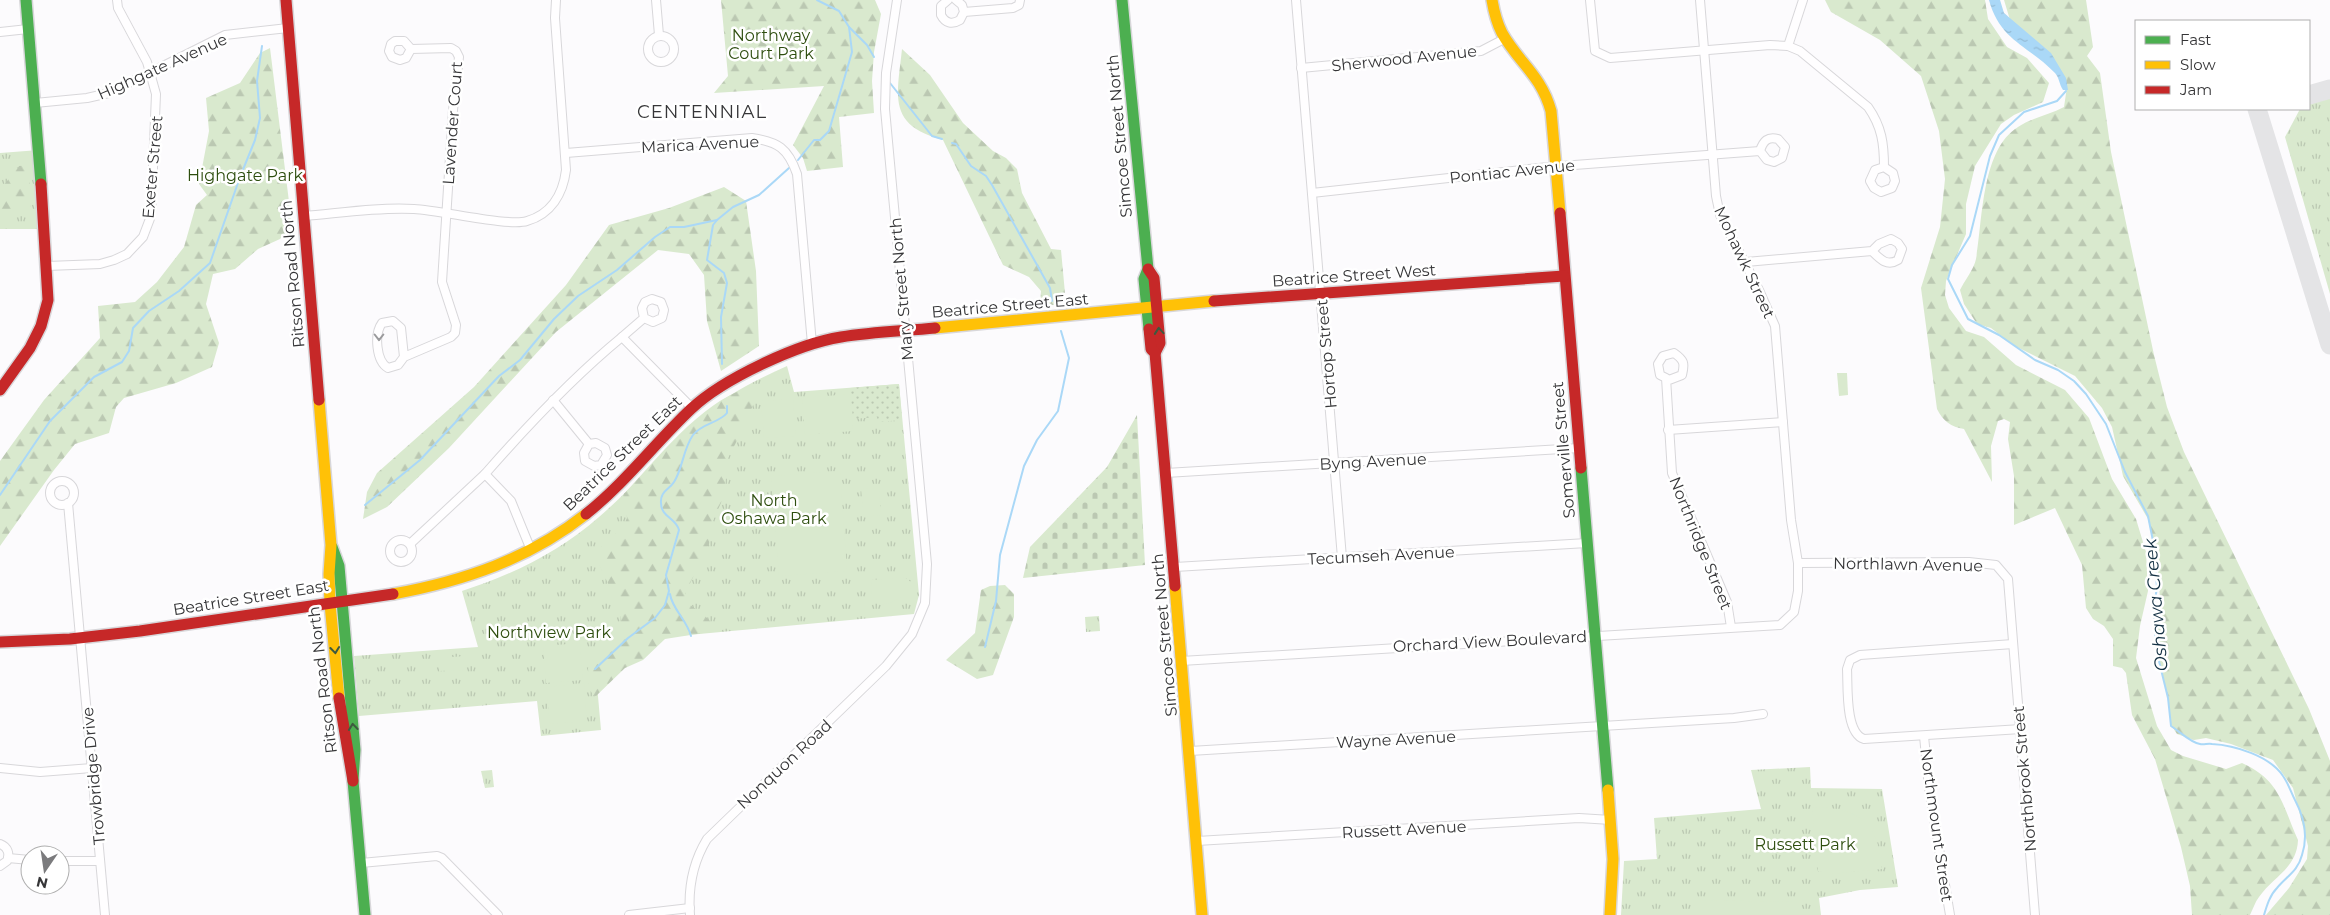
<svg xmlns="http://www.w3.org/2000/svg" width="2330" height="915" viewBox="0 0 2330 915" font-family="Montserrat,sans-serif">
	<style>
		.grass { fill: url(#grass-tufts) }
		.forest { fill: url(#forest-firs) }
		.cemetery { fill: url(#cemetery-stones) }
		.garden { fill: url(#garden-dots) }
		.pitch { fill: #d9e9ce }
		.water { fill: url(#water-ripples) }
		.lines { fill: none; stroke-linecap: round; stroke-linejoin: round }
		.stream { stroke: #aad8f7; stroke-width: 2 }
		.taxiway { stroke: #e4e4e6; stroke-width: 19 }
		.street-casing { stroke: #d8d7da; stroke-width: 10 }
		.fast-casing { stroke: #d8d7da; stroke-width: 14 }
		.slow-casing { stroke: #d8d7da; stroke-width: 14 }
		.jam-casing { stroke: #d8d7da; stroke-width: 14 }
		.street { stroke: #fffeff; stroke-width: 8 }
		.fast { stroke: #4caf50; stroke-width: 11 }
		.slow { stroke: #ffc107; stroke-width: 11 }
		.jam { stroke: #c62828; stroke-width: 11 }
		.oneway { stroke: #3d5a3f }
		.oneway2 { stroke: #9a9a9c }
		.labels { text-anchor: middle; stroke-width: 5; stroke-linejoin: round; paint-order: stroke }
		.park-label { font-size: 16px; fill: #2e4e0f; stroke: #fff }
		.street-label { font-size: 16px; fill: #363638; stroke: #fff }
		.neighbourhood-label { font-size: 18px; letter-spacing: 1px; fill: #363638; stroke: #fff }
		.water-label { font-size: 18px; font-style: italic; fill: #143144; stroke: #fff }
	</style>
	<defs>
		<pattern id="grass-tufts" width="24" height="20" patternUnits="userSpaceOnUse" patternTransform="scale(1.25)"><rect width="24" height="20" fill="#d9e9ce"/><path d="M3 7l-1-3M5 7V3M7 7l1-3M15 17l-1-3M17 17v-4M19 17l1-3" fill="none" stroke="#bbc8b2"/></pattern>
		<pattern id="forest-firs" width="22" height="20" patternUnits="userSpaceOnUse" patternTransform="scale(1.25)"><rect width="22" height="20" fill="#d9e9ce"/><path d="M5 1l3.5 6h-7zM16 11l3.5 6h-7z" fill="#bbc8b2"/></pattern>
		<pattern id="cemetery-stones" width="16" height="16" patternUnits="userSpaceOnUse" patternTransform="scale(1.25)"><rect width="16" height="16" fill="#d9e9ce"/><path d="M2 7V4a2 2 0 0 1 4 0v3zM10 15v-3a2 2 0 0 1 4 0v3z" fill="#bbc8b2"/></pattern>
		<pattern id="garden-dots" width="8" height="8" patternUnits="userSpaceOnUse" patternTransform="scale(1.25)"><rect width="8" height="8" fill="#d9e9ce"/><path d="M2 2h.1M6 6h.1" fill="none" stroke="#bbc8b2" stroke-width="1.8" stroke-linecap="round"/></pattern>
		<pattern id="water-ripples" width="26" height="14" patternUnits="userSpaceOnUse" patternTransform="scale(1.25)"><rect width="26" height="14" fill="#aad8f7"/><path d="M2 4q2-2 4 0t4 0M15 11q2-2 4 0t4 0" fill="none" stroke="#93bad4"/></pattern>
	</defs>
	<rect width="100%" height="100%" fill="#fcfbfd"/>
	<g class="grass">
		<path d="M2330,98v196l-45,-157 15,-28h9v-5z"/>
		<path d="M39,150l6,79h-45v-76z"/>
		<path d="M787,366l7,26 105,-8 20,211 -5,19 -258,24 -59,47 4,45 -60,6 -4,-35 -178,15 -5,-60 124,-9 -16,-56c50,-16 97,-39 137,-74 35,-30 63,-66 97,-97 27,-23 59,-40 91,-54z"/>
		<path d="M1099,616l1,15 -14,1 -1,-15z"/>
		<path d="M1810,767l1,21 71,1 16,98 -38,3 -41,8 2,17h-200l3,-54 33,-2 -3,-41 107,-9 -10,-39z"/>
		<path d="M492,770l2,17 -9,1 -4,-17z"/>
	</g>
	<g class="forest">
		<path d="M721,0h154l6,14 -7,38 -2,29 2,32 -35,4 4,50 -36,4 -4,-13 -10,-13 31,-59 -110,7 14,-17z"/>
		<path d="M1825,0h160l3,19 19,28 20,11 22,25 -6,19 -29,13 -13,9 -26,42 -9,38v30l-20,47 -1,14 4,13 17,23 18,6 32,28 49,25 24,28 23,61 24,40 10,33 2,39 -8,35 -4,32 21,68 14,24 12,6 43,13 16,-6c38,17 40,41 56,77 -1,28 -25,37 -39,57 -4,5 -6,12 -9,18h-58l-2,-29 -9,-39 -26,-88 -23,-44 -6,-42 -4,-5 -9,-2v-27l-9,-13 -11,-7 -7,-11 -4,-43 -27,-57 -41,17v-49l-6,-37 2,-17 -6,-3 -6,2 -7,25 1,36 -28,-53c-13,-2 -21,-8 -27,-20l-16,-121 19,-61 5,-48 -6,-48 -18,-55 -41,-36 -49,-28z"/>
		<path d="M2004,0h82l7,47 -6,9 13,17 11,79 43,203 13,52 17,45 125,257 21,52v154h-64l23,-27 18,-29 1,-13 -15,-58 -20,-28 -42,-16 -25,-6 -12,2 -17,-6 -6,-9 -4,-32 -11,-44 4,-50 -3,-40 -9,-40 -25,-43 -11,-49 -10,-19 -27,-32 -62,-31 -22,-17 -14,-4 -13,-20 -4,-14c5,-10 14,-21 16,-31 7,-39 5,-109 42,-132 13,-9 31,-12 46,-20l3,-20 -15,-24 -42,-43z"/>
		<path d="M270,48l22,178 -12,13 -22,10 -23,20 -22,5 -7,30 13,39 -7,24 -36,16 -52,15 -8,9 -7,26 -34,11 -21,26 -54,76v-85l44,-61 56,-62 -2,-32 37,-4 22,-20 27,-35 12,-42 11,-10 -8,-11 10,-53 -3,-33 34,-15 20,-30z"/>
		<path d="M902,49l28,26 33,48 30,28 13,7 11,11 5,24 29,56 10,1 5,54 -26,2 1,-15 -12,-14 -26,-12 -60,-125c-56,-15 -46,-43 -41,-91z"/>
		<path d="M29,165l2,41 -31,17v-33l19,-24z"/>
		<path d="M724,187l22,14 10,70 3,75 -38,25 -14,-50 -3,-46 -15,-21 -31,-4 -102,82 -107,116 -62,59 -24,12 4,-27 10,-19 97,-86 92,-102 43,-60 60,-17z"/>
		<path d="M747,388l12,2 -14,35 -17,33 -4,38 -12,27 -3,21 -24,50v6c12,12 24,15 31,31l-51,8 -22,21 -18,8 -29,28 -3,-1 -4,-7 -1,-20 20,-20 10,-14 3,-13 -1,-12 -23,-49 2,-11 24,-22 4,-9 -3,-24c33,-35 76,-91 123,-106z"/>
		<path d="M1005,585l9,9v23l-21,58 -16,4 -31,-19 29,-27 6,-43 9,-4z"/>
	</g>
	<path class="cemetery" d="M1137,415l8,150 -122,13 7,-31 77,-80z"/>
	<path class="garden" d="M899,384l3,36 -24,2 -1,-5 -24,2 -3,-31z"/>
	<g class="pitch">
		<path d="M1837,373h10l1,22 -9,1z"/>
		<path d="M850,394l3,37 -48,4 -3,-37z"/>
		<path d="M793,399l3,37 -32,2 -3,-37z"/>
		<path d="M840,471l7,100 -68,5 -8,-100z"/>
		<path d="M879,488l2,27 -17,2 -3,-28z"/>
		<path d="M904,577l7,5 -1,10c-8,5 -25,17 -35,10l-3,-6 -1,-16z"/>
		<path d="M580,643l3,37 -37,3 -3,-37z"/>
		<path d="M465,656l1,14 -27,1v-13z"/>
		<path d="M584,683l3,38 -37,3 -4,-37z"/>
		<path d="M1812,807c47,1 66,14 70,62l-52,5 -12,-3z"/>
		<path d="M1701,900l93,2v13h-93z"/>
	</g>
	<path class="water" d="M1989,0h11l4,13 47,40 15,25 2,12h-5c-4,-6 -4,-13 -8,-17 -27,-28 -55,-32 -66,-73z"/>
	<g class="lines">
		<g class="stream">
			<path d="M817,0l22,11 10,16 18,18 7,12"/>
			<path d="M890,83l42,53 10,3"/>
			<path d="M2066,91l-9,10 -33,11 -25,23 -9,21 -20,80 -18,29 -4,14 20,40 31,16 36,25 23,10 16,11 12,13 20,30 19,48 23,44 5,25 4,46 -3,20 2,42 12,49 3,28c8,5 20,17 29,18 4,1 8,-1 12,0 22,1 58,12 71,32 5,7 8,16 12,24 9,17 13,37 7,55 -4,16 -15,21 -25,33 -7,7 -10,17 -13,27"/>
			<path d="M952,143l4,1 15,22 15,10 6,9 58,103 2,13"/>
			<path d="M798,160l16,-20h6l9,-9 23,-79 -3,-25"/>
			<path d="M722,364l-1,-47 6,-34 -3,-10 -17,-13 6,-35 4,-5 16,-13 26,-12 30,-27"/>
			<path d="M0,495l50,-74 44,-44 28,-15 7,-11 4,-23 16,-17 30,-20 31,-28 30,-86 15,-37 5,-22 -3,-37 5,-35"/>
			<path d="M365,505l55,-45 79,-84 21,-16 34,-41 24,-23 39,-26 38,-33 15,-10h14l33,-7"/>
			<path d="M670,594c2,15 17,26 21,42"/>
			<path d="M985,647l11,-46 4,-46 24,-89 13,-26 21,-29 11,-53 -8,-27"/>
			<path d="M595,669l33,-31 27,-20 10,-13 4,-14 -3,-16 13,-45c-3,-12 -18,-13 -18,-27 -1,-12 8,-13 13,-21 9,-14 9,-33 19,-47 9,-12 26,-12 34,-22v-7"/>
		</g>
		<g class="taxiway">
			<path d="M2309,95l21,-6"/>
			<path d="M2257,109l73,236"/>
		</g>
		<defs>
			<g id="street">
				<path d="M656,0l3,35"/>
				<path d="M948,0l-7,6v9c4,8 11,10 19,5l4,-8 -2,-7 -6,-5"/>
				<path d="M1296,0l46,558"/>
				<path d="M1590,0l5,51 15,7 160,-13 18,1 12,5 68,56c14,20 16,37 16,60l-9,3 -5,11 4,7 7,4 11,-4 3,-7 -2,-8 -9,-6"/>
				<path d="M964,12l49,-4 6,-3 1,-5"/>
				<path d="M0,32l28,-3"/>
				<circle cx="661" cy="49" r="13"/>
				<path d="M1788,46l15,-46"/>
				<path d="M1301,68l180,-17 23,-12"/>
				<path d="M35,103l52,-5 22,-5 116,-58 63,-7"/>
				<path d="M566,153l186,-15c26,4 36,10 45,36l15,170"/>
				<path d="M1312,193l236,-26 212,-16c3,-10 8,-15 18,-12l7,8 -3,11 -8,4 -7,-2 -7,-9"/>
				<path d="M304,216c36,-3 74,-9 110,-7 26,1 95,18 113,12 24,-7 36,-27 39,-51l-11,-152 1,-18"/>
				<path d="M1746,262l126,-11c8,8 15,16 26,9l4,-11 -4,-6 -7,-4 -12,5 -7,7"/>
				<path d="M47,266l53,-2 14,-4 13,-6 16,-17 8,-21 5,-122 -9,-32 -29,-54 -1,-8"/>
				<path d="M622,337l22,-19 9,4 9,-4 2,-8 -3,-8 -9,-3 -7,3 -3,6 2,10"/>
				<path d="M404,357l-3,-29 -8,-7 -11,2c-8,11 -6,38 6,45l10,-3 6,-8 47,-20 4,-4 1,-8 -14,-43 11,-172 6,-53 -3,-6 -5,-3 -40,1 -5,9 -6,2 -8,-3 -3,-6 2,-7 4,-3h9l7,8"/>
				<path d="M1666,378l3,2 13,-5c3,-12 2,-15 -8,-22l-11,3 -5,8 2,11 6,3 6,95 55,129 4,25"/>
				<path d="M553,400l36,44 -5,9 1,8 9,5 7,-1 6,-10 -2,-7 -9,-5 -7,1"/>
				<path d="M1668,430l115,-8"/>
				<path d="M1166,473l413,-25"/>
				<circle cx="62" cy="493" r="12"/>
				<path d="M68,503l37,412"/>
				<circle cx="401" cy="551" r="11"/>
				<path d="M411,543l74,-69"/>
				<path d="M531,550l-20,-49 -26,-27c43,-49 87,-96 137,-137l70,71"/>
				<path d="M1798,563l171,-1 27,3 12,14 27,336"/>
				<path d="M1175,567l412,-24"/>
				<path d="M2013,644l-153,11 -10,5 -3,9c1,18 -2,64 17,70l157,-10"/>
				<path d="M1181,661l599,-36 14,-13 4,-21v-28l-7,-43 -16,-194 -16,-36 -39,-75 -4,-19 -16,-196"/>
				<path d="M1924,736l5,52 21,127"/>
				<path d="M1190,751l544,-33 29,-4"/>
				<path d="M0,768l40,4 52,-4"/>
				<path d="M1197,841l382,-23 32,2"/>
				<path d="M0,844c8,3 10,10 7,17l-7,5"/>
				<path d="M8,858l22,2"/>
				<path d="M60,861h40"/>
				<path d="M361,863l76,-7 5,2 56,57"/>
				<path d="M629,915l61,-7"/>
				<path d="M690,915c-2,-26 3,-53 17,-76l179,-173 26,-32 13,-31 2,-39 -42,-455 1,-36 11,-73"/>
			</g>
			<g id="fast">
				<path d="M26,0l15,184"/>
				<path d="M1122,0l26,269 -4,10 5,50"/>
				<path d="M1581,468l27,322"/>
				<path d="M332,547l7,19 16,184 -2,31 12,134"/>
			</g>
			<g id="slow">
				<path d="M1492,0c2,12 5,23 10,33 17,30 39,42 49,78l9,102"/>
				<path d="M935,328l279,-27"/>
				<path d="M319,400l12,145 -2,29 1,30 9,94"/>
				<path d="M1175,586l27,329"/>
				<path d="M393,594c71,-13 136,-35 193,-80"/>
				<path d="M1608,790l5,69 -3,56"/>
			</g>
			<g id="jam">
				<path d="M286,0l33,400"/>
				<path d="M1560,213l21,255"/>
				<path d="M1148,269l6,9 6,65 -5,10"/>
				<path d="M1214,301l350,-25"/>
				<path d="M1149,329l2,20 4,4 20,233"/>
				<path d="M0,390l30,-42 11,-22 7,-26 -7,-116"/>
				<path d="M586,514c39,-31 69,-71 105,-105 32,-30 106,-65 150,-72 31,-5 63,-6 94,-9"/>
				<path d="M0,642l70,-3 70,-8 253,-37"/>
				<path d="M339,698l14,83"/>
			</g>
		</defs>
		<use href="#street" class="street-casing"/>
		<use href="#fast" class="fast-casing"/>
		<use href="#slow" class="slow-casing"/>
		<use href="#jam" class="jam-casing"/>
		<use href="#street" class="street"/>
		<use href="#fast" class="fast"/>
		<use href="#slow" class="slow"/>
		<use href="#jam" class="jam"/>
	</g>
	<defs><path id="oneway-chevron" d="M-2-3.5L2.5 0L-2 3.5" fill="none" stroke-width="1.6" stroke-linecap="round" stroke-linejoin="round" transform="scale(1.25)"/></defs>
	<g class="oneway">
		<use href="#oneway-chevron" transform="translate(1159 331) rotate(-95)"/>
		<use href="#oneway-chevron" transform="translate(335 650) rotate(84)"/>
		<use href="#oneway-chevron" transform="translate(353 727) rotate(-96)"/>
	</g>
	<use class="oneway2" href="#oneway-chevron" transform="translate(379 337) rotate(90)"/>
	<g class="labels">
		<g class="park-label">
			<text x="771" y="41">Northway<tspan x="771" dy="18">Court Park</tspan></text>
			<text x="245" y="181">Highgate Park</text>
			<text x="774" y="506">North<tspan x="774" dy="18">Oshawa Park</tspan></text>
			<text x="549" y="638">Northview Park</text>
			<text x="1805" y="850">Russett Park</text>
		</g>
		<g class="street-label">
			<text transform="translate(1404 58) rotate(-6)" y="6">Sherwood Avenue</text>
			<text transform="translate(162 66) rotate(-24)" y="6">Highgate Avenue</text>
			<text transform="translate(452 123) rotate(-86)" y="6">Lavender Court</text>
			<text transform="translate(1119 136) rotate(-95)" y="6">Simcoe Street North</text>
			<text transform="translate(700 144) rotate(-3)" y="6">Marica Avenue</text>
			<text transform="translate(152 167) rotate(-85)" y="6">Exeter Street</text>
			<text transform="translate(1512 171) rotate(-6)" y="6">Pontiac Avenue</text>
			<text transform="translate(1745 262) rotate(65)" y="6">Mohawk Street</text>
			<text transform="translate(292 274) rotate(-95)" y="6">Ritson Road North</text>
			<text transform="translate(1354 275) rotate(-4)" y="6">Beatrice Street West</text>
			<text transform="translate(901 289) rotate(-95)" y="6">Mary Street North</text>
			<text transform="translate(1010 305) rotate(-5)" y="6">Beatrice Street East</text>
			<text transform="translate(1326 354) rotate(-95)" y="6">Hortop Street</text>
			<text transform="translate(1563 450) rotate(-95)" y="6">Somerville Street</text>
			<text transform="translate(622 453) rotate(-44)" y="6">Beatrice Street East</text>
			<text transform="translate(1373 461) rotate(-3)" y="6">Byng Avenue</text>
			<text transform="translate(1701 543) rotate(68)" y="6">Northridge Street</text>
			<text transform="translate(1381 555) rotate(-3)" y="6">Tecumseh Avenue</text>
			<text transform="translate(1908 564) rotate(1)" y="6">Northlawn Avenue</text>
			<text transform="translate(251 597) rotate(-9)" y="6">Beatrice Street East</text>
			<text transform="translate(1164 635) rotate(-95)" y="6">Simcoe Street North</text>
			<text transform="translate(1490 641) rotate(-3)" y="6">Orchard View Boulevard</text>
			<text transform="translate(322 680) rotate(-97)" y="6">Ritson Road North</text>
			<text transform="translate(1396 739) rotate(-3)" y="6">Wayne Avenue</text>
			<text transform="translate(784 764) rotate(-43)" y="6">Nonquon Road</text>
			<text transform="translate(93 776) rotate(-95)" y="6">Trowbridge Drive</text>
			<text transform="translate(2024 779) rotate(-95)" y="6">Northbrook Street</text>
			<text transform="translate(1937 825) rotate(82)" y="6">Northmount Street</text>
			<text transform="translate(1404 829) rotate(-3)" y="6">Russett Avenue</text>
		</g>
		<g class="neighbourhood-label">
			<text x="702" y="118">CENTENNIAL</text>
		</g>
		<g class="water-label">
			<text transform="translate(2156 605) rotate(-95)" y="6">Oshawa Creek</text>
		</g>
	</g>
	<rect x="2135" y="20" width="175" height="90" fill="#ffffff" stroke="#afafaf"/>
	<rect x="2145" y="36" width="25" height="8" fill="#4caf50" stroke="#afafaf"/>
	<text x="2180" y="45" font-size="15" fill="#363638">Fast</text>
	<rect x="2145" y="61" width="25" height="8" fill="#ffc107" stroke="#afafaf"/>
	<text x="2180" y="70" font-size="15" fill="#363638">Slow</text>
	<rect x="2145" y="86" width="25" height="8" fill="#c62828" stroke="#afafaf"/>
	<text x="2180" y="95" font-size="15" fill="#363638">Jam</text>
	<g transform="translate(45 870) rotate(193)"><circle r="24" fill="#ffffff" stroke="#afafaf"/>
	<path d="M0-4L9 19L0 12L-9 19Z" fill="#7b7b7d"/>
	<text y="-8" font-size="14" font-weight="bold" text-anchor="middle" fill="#363638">N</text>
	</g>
</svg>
